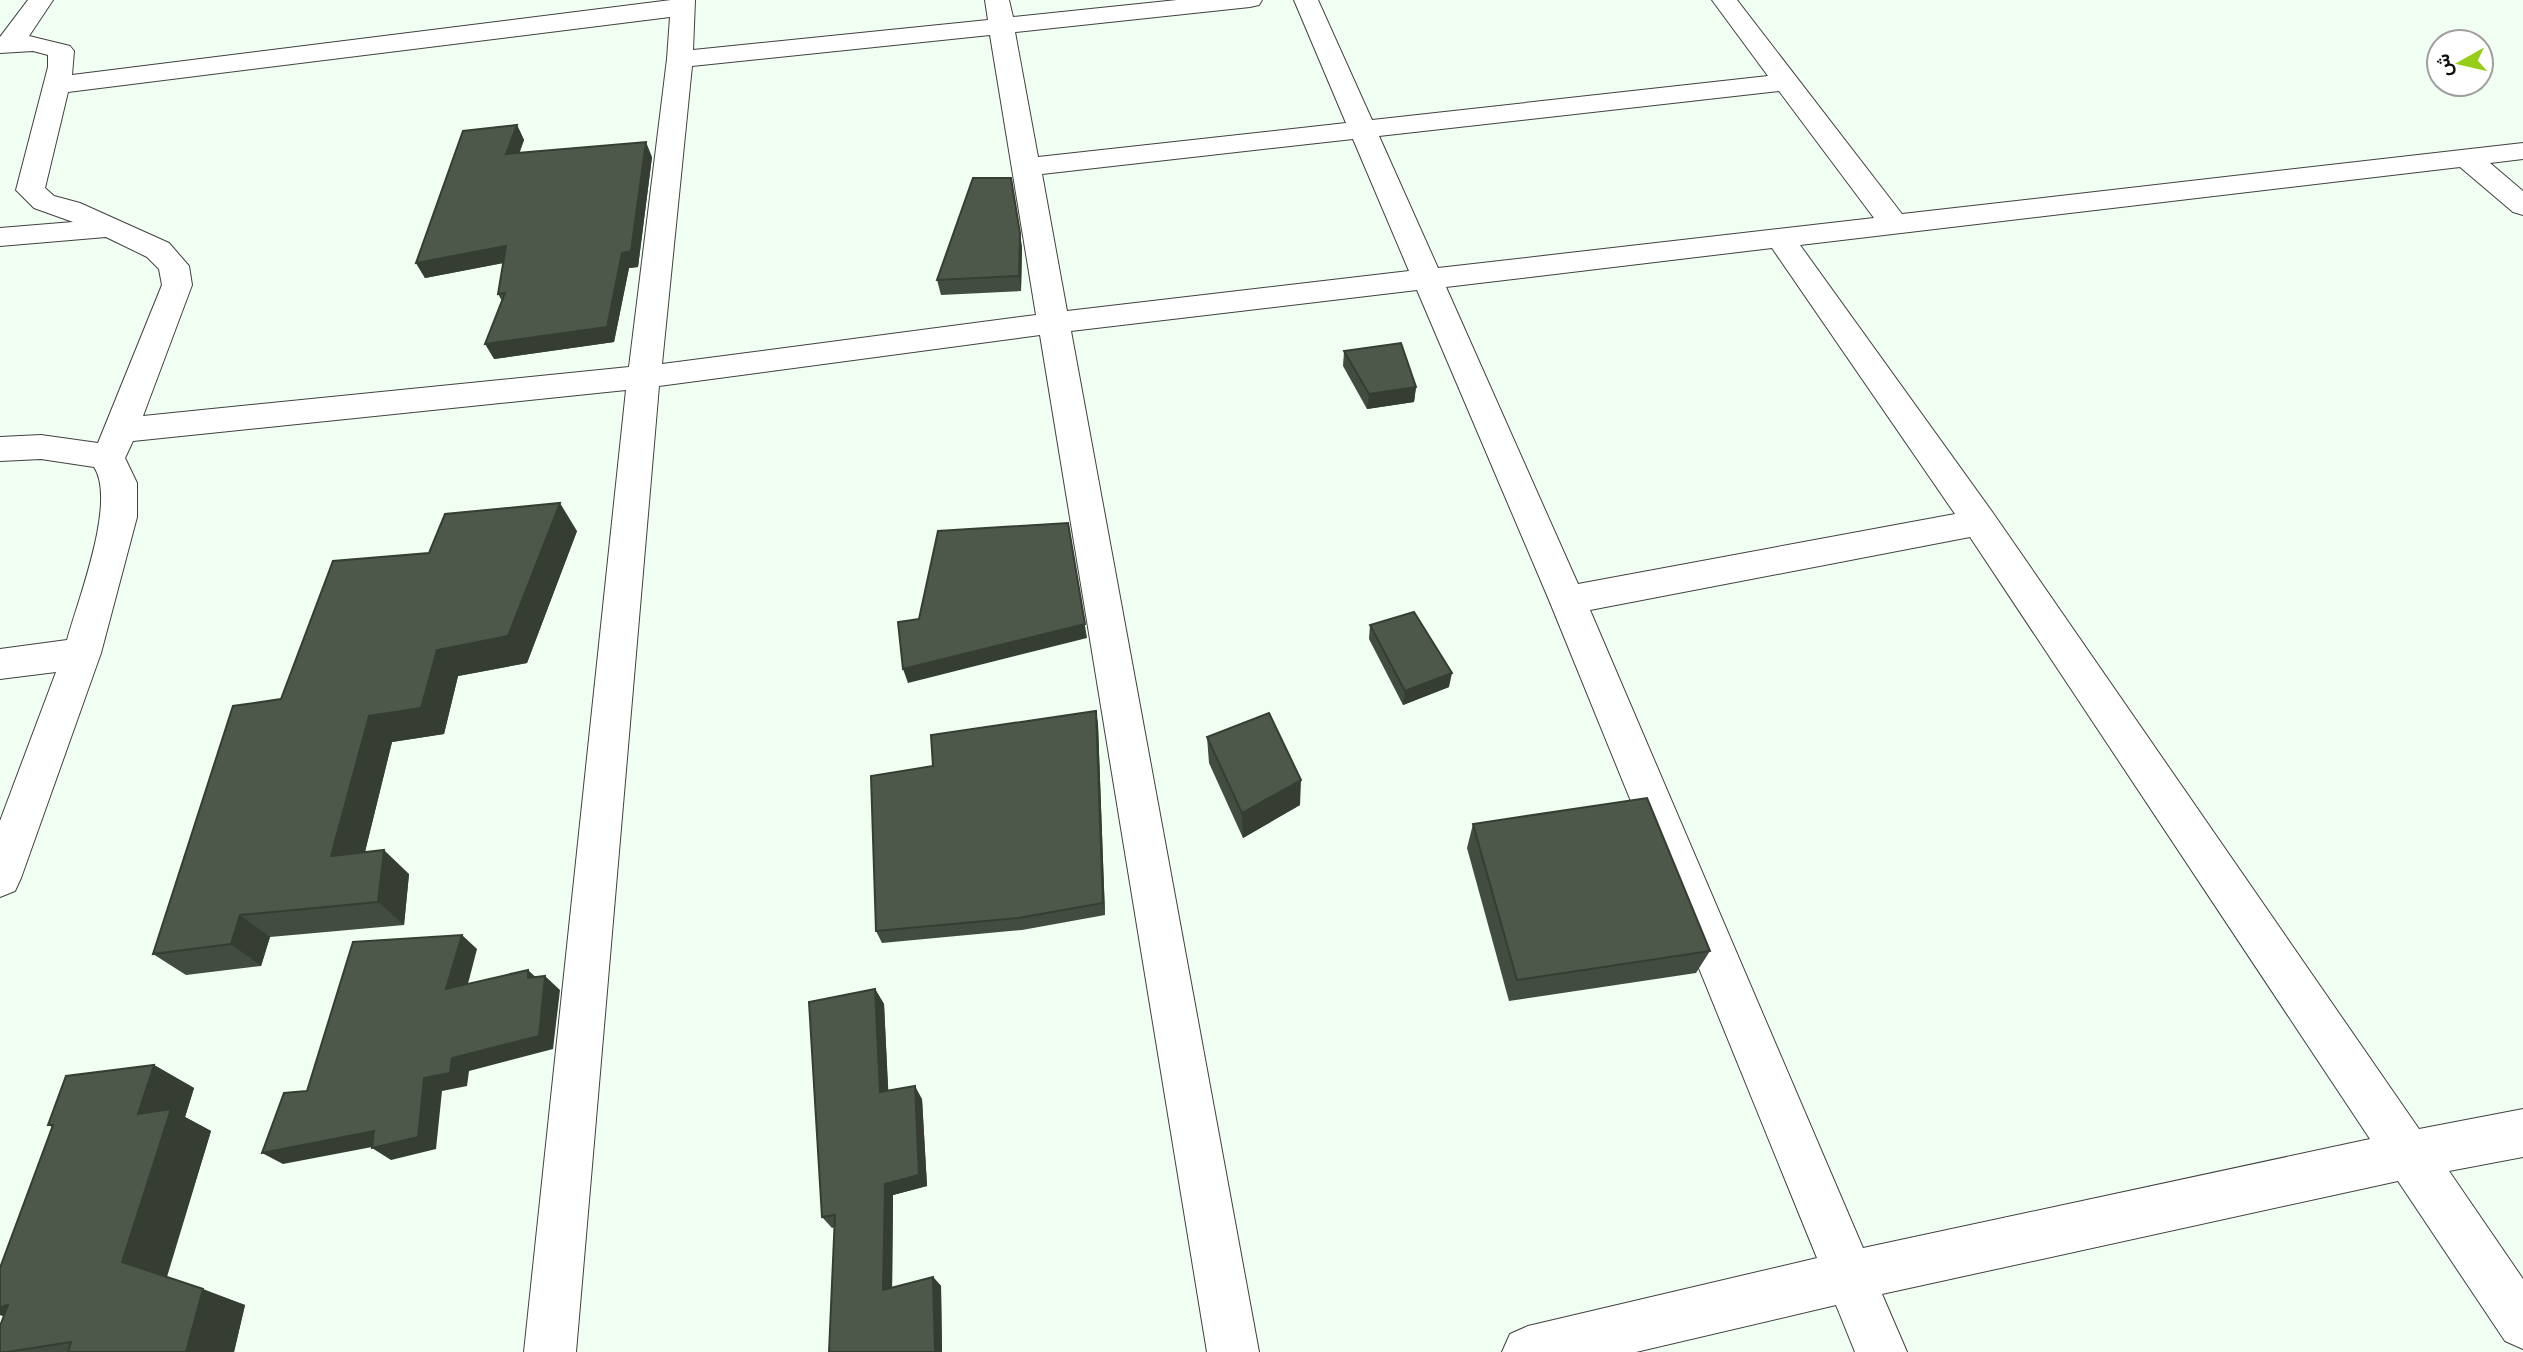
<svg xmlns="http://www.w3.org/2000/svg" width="2523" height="1352" viewBox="0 0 2523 1352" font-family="Bitter,Vazirmatn,serif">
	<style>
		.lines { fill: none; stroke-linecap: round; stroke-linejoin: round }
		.minor-casing { stroke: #414141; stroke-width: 2 }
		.minor { fill: #fff; fill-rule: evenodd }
		.wall { fill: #424c40 }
		.shaded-wall { fill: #363e34 }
		.building { fill: #4d584a; stroke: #363e34; stroke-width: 2 }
	</style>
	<rect width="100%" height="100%" fill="#f0fff2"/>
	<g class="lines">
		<defs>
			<path id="minor" d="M28,0h25l-24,36 41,10 4,5 -2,24 599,-75h24l-2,50 295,-30 -3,-20h24l4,17 164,-17h85l-3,5 -9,2 -235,25 23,125 308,-34 -52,-123h24l54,120 396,-44 -56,-76h25l165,214 621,-71v16l-33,4 33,28v24l-10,-3 -53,-45 -660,78 193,268 426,616 104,-20v48l-74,14 74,108v70l-18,-8 -107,-160 -516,113 25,58h-52l-19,-47 -200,47h-134l8,-18 18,-8 289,-68 -268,-658 -132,-310 -346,41 188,1021h-52l-167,-1017 -381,51 -83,966h-52l102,-962 -493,51 -8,17 12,25v34l-36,136 -80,225 -6,13 -15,6v-76l56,-149 -56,7v-30l67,-9c11,-40 50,-139 27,-173l-53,-8 -41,2v-24l41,-2 57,8 64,-158 -3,-16 -12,-12 -41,-20 -106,9v-18l73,-6 -39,-14 -18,-18 32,-123v-12l-15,-4 -33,2v-16zM670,17l-3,42 -38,308 -486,49 49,-131 -3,-19 -20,-23 -89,-40 -26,-7 -9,-8 23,-96zM990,35l46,280 -374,49 30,-298zM1779,91l95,127 -436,50 -59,-132zM1353,139l56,132 -342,40 -25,-137zM1772,248l183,266 -377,70 -132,-297zM1970,537l400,602 -507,109 -273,-638z"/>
		</defs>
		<use href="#minor" class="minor-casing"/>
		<use href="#minor" class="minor"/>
	</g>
	<g class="wall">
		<path d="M517,125l7,15 -5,12 133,5 -14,110 -9,1 -15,74 -120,17 8,-58 -4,-7 5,-31 -78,15 -9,-15z"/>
		<path d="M1011,178l11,70 -1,43 -80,4 -4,-15z"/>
		<path d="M1344,351l72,36 -2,15 -47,7 -24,-43z"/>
		<path d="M577,531l-50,132 -69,13 -14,58 -52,8 -27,110 44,22 -5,51 -134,12 -9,29 -75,9 -33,-21 128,-255 148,-146z"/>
		<path d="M1370,625l79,62 -46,18 -34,-66z"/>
		<path d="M1096,711l2,14 7,190 -83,15 -140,13 -6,-12 57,-165z"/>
		<path d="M1207,737l93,68 -57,33 -34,-75z"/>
		<path d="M1473,824l237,127 -14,22 -187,28 -42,-153z"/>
		<path d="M875,989l9,15 4,87 34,8 5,87 -34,9 -1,93 41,-11 8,9 1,66h-113l6,-125 -3,1 -10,-11z"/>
		<path d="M154,1065l40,23 -9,29 26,14 -44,146 78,28 -11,47h-234l4,-36 -4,-1v-47l52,-141 -4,-2z"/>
	</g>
	<g class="shaded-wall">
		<path d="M517,125l7,15 -10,29 -8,-15z"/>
		<path d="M646,142l6,15 -14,110 -9,1 -15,74 -120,17 -9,-15z"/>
		<path d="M1020,233l2,15 -1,43 -2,-15z"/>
		<path d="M506,246l8,15 -89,17 -9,-15z"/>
		<path d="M1416,387l-2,15 -47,7 2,-15z"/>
		<path d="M560,503l17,28 -50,132 -69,13 -14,58 -52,8 -34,138 -27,-24 38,-140z"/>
		<path d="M1068,523l19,115 -179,45 -5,-14z"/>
		<path d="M1452,673l-3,14 -46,18 2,-14z"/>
		<path d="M1096,711l2,14 7,190 -2,-12z"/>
		<path d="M1301,780l-1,25 -57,33 -1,-25z"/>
		<path d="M384,850l25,24 -5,51 -26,-23z"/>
		<path d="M240,915l30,22 -9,29 -30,-22z"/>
		<path d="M462,935l15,14 -14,54 -17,-14z"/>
		<path d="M528,970l15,14 -15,-6z"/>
		<path d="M545,976l15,14 -7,59 -84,22 -2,15 -25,5 -6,58 -45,11 -19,-12 52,-70 28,-20z"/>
		<path d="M875,989l9,15 5,101 -9,-13z"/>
		<path d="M154,1065l40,23 -9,29 26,14 -45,147 -44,-16 16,-148z"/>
		<path d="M915,1086l7,13 5,87 -34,9 -1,105 -9,-10 2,-106z"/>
		<path d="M374,1131l19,12 -110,21 -21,-11z"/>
		<path d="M933,1277l8,9 1,66h-7z"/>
		<path d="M203,1289l42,16 -11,47h-48z"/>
		<path d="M8,1305l27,21 -35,-11v-8z"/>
	</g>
	<g class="building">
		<path d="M517,125l-11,29 140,-12 -15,109 -9,2 -15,74 -122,17 20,-51 -7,1 8,-48 -90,17 47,-132z"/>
		<path d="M973,178h38l9,55 -1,43 -82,4z"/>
		<path d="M1401,343l15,44 -47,7 -25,-43z"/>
		<path d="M560,503l-52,133 -71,14 -16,58 -52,8 -38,140 53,-6 -6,52 -138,13 -9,29 -78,10 80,-248 48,-7 52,-138 96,-8 16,-39z"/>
		<path d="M1068,523l17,101 -182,45 -5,-47 21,-3 19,-88z"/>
		<path d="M1414,612l38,61 -47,18 -35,-66z"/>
		<path d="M1096,711l7,192 -85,15 -142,13 -5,-155 62,-10 -2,-31z"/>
		<path d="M1269,713l32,67 -59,33 -35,-76z"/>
		<path d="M1647,798l63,153 -193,29 -44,-156z"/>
		<path d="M462,935l-16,54 82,-19v8l17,-2 -6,60 -87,22 -2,15 -26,5 -6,59 -46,11 2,-17 -112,22 22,-60 23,-2 46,-149z"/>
		<path d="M875,989l5,103 35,-6 4,89 -34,9 -2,106 50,-13 2,75h-106l6,-137 -13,2 -13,-215z"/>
		<path d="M154,1065l-16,49 33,-5 -49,153 81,27 -17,63h-118l3,-10 -64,10h-7v-26l8,-21 -8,2v-39l53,-143h-5l18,-49z"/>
	</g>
	<g transform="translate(2460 63) rotate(262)"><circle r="33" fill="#ffffff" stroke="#9f9f9f" stroke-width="2"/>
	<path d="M0-5L12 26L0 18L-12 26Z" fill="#96cd18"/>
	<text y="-10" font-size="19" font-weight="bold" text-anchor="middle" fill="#0e0e0e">ش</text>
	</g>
</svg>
